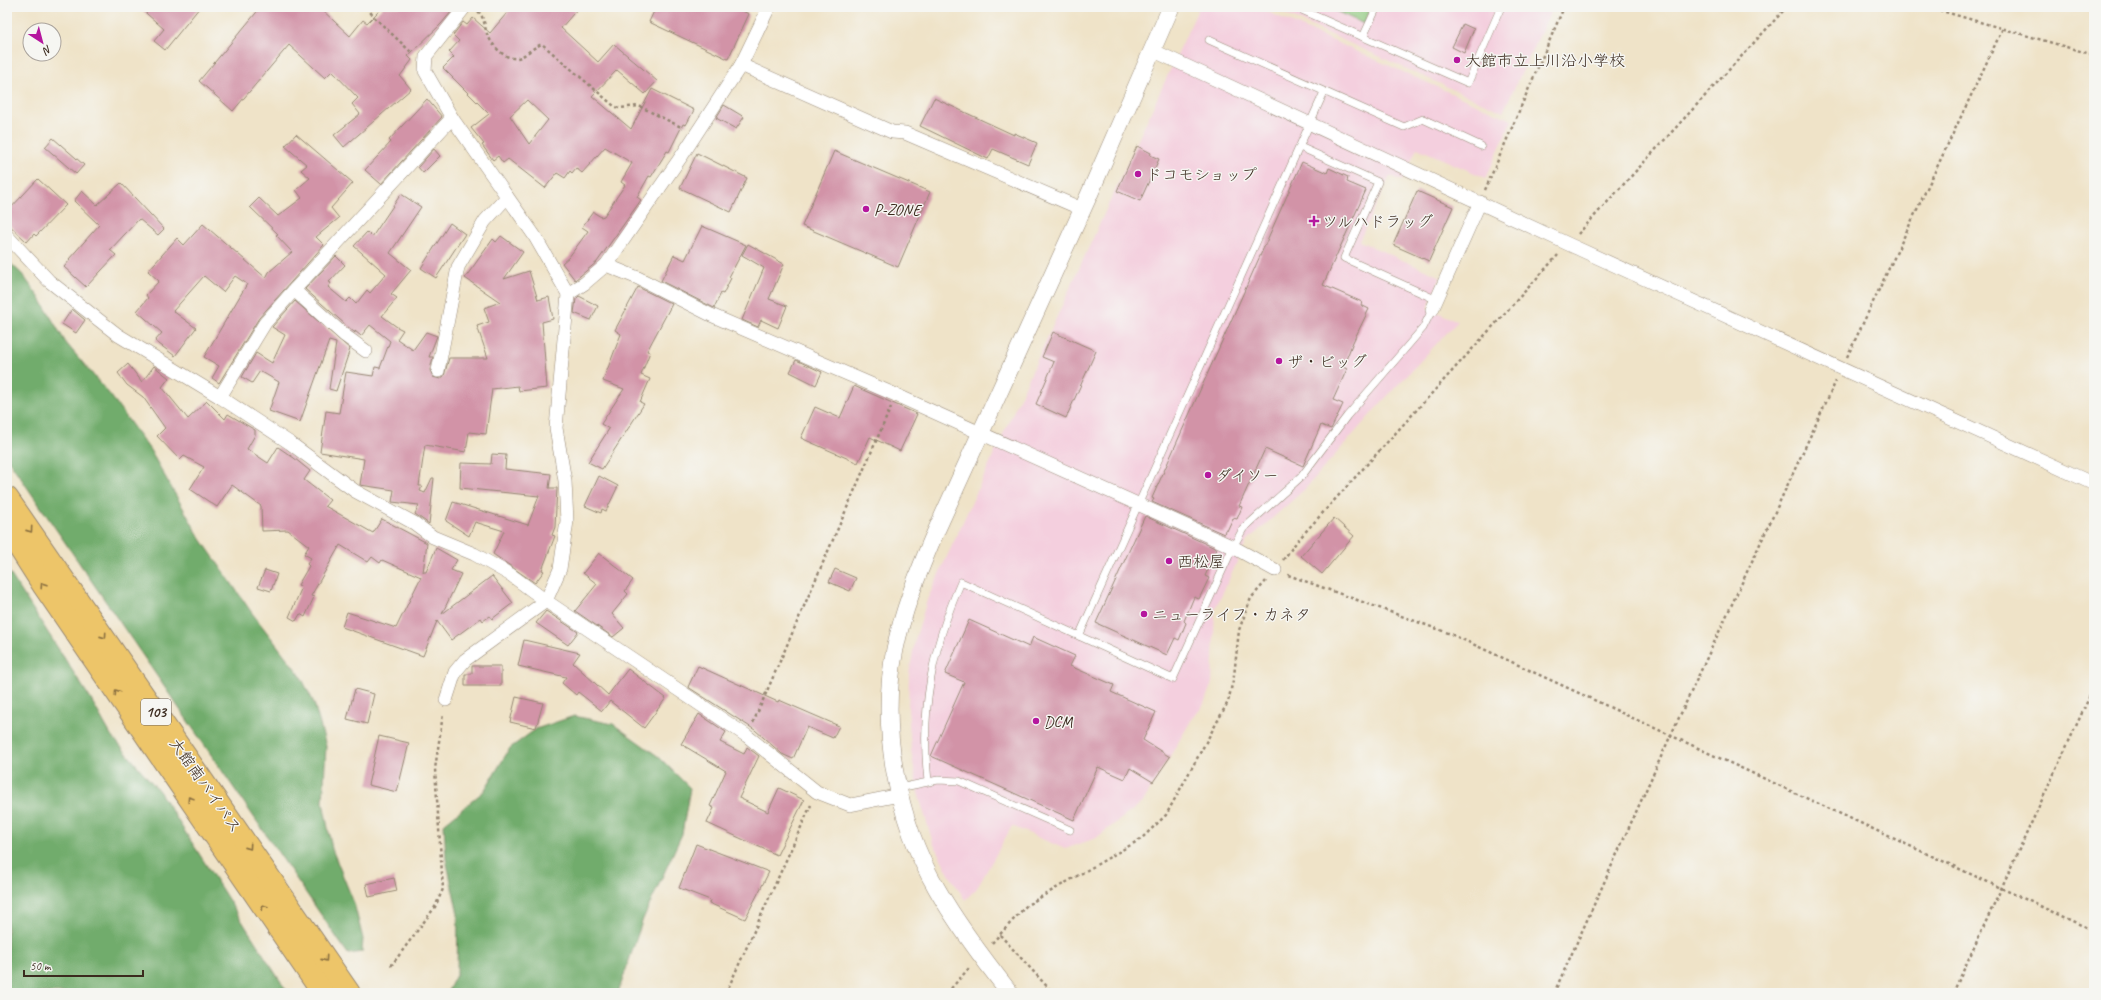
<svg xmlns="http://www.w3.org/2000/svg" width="2101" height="1000" viewBox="0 0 2101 1000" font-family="Caveat,'Klee One',sans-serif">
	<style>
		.built { fill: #f4cfde }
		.green { fill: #8cc87d; stroke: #64794e }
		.forest { fill: #71ac6c; stroke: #566b45 }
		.building { fill: #d293a7; fill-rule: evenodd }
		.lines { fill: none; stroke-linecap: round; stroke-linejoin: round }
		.service-casing { stroke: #958673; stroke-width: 8 }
		.minor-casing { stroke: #958673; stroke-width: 14 }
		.tertiary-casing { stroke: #958673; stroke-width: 18 }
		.trunk-casing { stroke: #958673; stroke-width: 24 }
		.path { stroke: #958673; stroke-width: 2.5; stroke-dasharray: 3 3; stroke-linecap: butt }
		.service { stroke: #fff; stroke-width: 7 }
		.minor { stroke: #fff; stroke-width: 13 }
		.tertiary { stroke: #fff; stroke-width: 17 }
		.trunk { stroke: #edc569; stroke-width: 22 }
		.oneway { stroke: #8b7040 }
		.poi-dot { fill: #b5179e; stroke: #f6f6f2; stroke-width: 1.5 }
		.labels { text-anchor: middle; stroke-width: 3; stroke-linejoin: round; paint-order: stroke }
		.shield { fill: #f6f6f2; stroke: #73675e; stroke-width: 1 }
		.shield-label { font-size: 15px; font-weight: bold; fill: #3b2a1e }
		.poi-label { font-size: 16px; fill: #3b2a1e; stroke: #f6f6f2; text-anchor: start }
		.street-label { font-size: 16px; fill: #3b2a1e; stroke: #f6f6f2 }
	</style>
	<rect width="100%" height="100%" fill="#f6f6f2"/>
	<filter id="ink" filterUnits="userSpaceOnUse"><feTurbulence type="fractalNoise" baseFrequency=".025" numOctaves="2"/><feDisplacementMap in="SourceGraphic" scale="8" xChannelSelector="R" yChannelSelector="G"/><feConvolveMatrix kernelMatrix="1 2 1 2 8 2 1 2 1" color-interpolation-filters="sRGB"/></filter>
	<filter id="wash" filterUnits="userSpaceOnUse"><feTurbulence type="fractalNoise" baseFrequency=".012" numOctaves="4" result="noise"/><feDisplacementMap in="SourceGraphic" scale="16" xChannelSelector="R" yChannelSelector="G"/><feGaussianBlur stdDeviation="0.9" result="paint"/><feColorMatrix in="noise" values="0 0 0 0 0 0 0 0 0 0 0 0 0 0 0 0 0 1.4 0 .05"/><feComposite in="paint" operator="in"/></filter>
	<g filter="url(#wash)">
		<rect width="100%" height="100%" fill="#efe3c8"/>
		<g class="built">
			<path d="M1199,7h58l255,113 -26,58 -69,-30 -15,33 -12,-5 -31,65 82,36 -14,31 31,13 -78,83 -75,85 -58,52 -32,68 -3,74 -9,23 -11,13 -49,83 -47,36 -31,11 -53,-23 -35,62 -12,12 -15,-24 -17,-33 -15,-50 -7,-43 -3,-40 1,-36 6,-34 12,-40z"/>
			<path d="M1269,7h284l-50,105z"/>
		</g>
		<path class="green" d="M1327,7h45l-8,17z"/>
		<g class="forest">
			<path d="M7,260l15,14 17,23 27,46 45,53 39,54 49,86 53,77 48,62 14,28 12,43 -3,56 9,47 22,54 9,36 -1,13 -14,2 -341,-496z"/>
			<path d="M7,569l83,129 21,37 48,56 129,202h-281z"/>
			<path d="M574,716l39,8 46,33 31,31 -8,46 -39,85 -25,74h-171l10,-20 1,-59 -12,-55 -2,-35 40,-33 26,-43 26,-19z"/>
		</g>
		<g id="blocks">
			<g class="building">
				<path d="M139,7h61l-35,43 -11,-9 10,-12z"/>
				<path d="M261,7h58l31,29 13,-16 4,3 16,-16h65l4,4 -11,13 -33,32 4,4 -12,16 11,13 -67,58 -10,-12 26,-21 -8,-10 6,-6 -26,-27 -7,7 -36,-33 -56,66 -34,-30z"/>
				<path d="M512,7h67l-18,21 37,34 16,-18 43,37 -12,13 -28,-24 -25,26 39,33 21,-40 42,21 -8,15 -3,-1 -14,28 -2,-1 -16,26 -2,-1 -12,21 4,3 -20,28 -24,34 -22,18 -13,-17 7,-6 19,-26 -6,-4 11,-15 8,5 3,-1 21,-31 -4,-3 11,-19 -27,-16 -23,26 -6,-5 -4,5 -2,-2 -5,7 -8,-5 -12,15 -37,-29 -5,4 -5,-7 -5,4 -11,-15 2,-1 -13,-16 18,-14 -46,-46 11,-11 -5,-5 10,-11 -6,-6 10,-13 4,3 6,-7 17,15zM527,100l21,20 -19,24 -19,-28z"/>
				<path d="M656,7h77l16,7 -21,45 -79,-37z"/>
				<path d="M1463,24l11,5 -10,24 -12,-6z"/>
				<path d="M934,98l80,37v-2l23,10 -9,21 -35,-15 -5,10 -68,-33z"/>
				<path d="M427,99l15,18 -61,67 -16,-14 26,-28 -2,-2z"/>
				<path d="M724,105l20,12 -8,12 -20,-11z"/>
				<path d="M296,134l57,49 -22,25 8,10 -23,19 8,8 -65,73 -40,65 -7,-5 7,-12 -15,-9 43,-73 -12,-8 -12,16 -19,-16 -31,35 23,17 -21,28 -20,-15 7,-8 -25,-22 11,-13 -2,-3 13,-14 -11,-10 29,-33 7,7 19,-21 63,54 3,-6 23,-20 -16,-17 2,-1 -28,-27 9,-9 19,18 24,-18 -6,-8 14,-12 -9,-8 6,-5 -22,-19z"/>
				<path d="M53,138l31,27 -8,9 -31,-27z"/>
				<path d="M1137,146l14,7 -1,2 9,4 -19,42 -23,-10z"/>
				<path d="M434,149l6,7 -17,17 -5,-6z"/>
				<path d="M834,151l96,41 -32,75 -96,-41z"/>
				<path d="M697,153l50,25 -16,34 -51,-24z"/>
				<path d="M1302,162l25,11 2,-5 19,9 -1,5 19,8 -43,95 39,17 -1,3 8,4 -16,33 -10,25 4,2 -14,31 10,4 -11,23 -1,2 -10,-4 -18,41 -38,-17 -26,57 3,1 -5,12 -4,-1 -6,13 -2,-1 -1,4 -72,-32 2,-3 -2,-1z"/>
				<path d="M38,179l28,26 -30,31 -2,-2 -7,8 -20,-19v-11z"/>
				<path d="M121,183l43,46 -6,6 -19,-16 -29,31 6,5 -30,32 -22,-20 6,-7 -1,-1 30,-34 -25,-24 8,-10 15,14z"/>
				<path d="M1417,191l36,16 -24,54 -36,-16z"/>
				<path d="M401,194l20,13 -31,46 21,17 -20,24 6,4 -15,18 15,11 6,3 -6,9 16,11 13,-18 11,4 -8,21h4l-3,13 3,7 7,2 4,-3 5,-18h39l-11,-32 12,-4 -5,-14 16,-6 -35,-24 28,-39 3,3 5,-6 22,16 -19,27 25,-8 9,29 11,-3 4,22 -11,3 5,66 -28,3 -1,-5 -26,3 -6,45 -17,-2 -3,20 -41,-7 -6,41h3l-2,5 5,2 7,-15h2l-5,46 -14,-10 4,-9 -27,-3 2,-12 -34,-5 4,-26 -44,-7 6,-41 13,2 7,-41 27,4 2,-9 5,1 10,-27 -20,-16 -9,11 -6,-5v2l-50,-44 31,-33 9,9 -16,17 2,1 -3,4 18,15 4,-4 6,6 11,-14 3,3 16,-19 -32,-28 13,-14 5,5z"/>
				<path d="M450,223l15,11 -29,44 -15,-10z"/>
				<path d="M702,226l44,19 -17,32 2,1 -8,16 -2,-1 -7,15 -53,-27 13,-26 11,5z"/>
				<path d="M748,244l36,20 -15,35 18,7 -9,22 -17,-8 -3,7 -16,-7 22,-52 -22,-13z"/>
				<path d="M638,287l34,17 -25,47 3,1 -9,23 9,4 -10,23 4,2 -42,65 -14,-7 21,-33 -8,-5 23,-35 -21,-8 18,-47 -6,-4z"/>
				<path d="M579,296l19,10 -7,14 -17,-7 2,-14z"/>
				<path d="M295,301l55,48 -14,42 -7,-2 7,-46 -7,-2 -29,81 -31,-11 10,-29 -19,-11 -8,12 -10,-6 14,-24 16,10 13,-28 -13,-8z"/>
				<path d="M72,309l13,11 -9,13 -14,-9z"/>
				<path d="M1053,332l43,19 -30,67 -30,-14 18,-42 -12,-5z"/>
				<path d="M796,360l26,12 -6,13 -26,-13z"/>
				<path d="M128,364l14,18 12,-16 15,12 -7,9 26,32 19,-18 18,18 3,-5 27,16v5l-8,14 21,14 10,-16 16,11 16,13 -6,9 26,20 -5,6 48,27 9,-14 45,24 -4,29h3l10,-24 21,12 -6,10 10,4 -19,40 50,-38 21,27 -21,16 -2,-3 -7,5 -2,-3 -30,22 -14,-19 -14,35 -81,-29 5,-15 49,16 25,-51 -39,-17 -2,3 -8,-6 -4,5 -28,-17 -29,51 3,1 -9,20 -5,-3 -4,7 -7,-4 13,-30 -4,-2 11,-19 -2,-2 4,-6 -7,-4 5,-8 -21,-16 -26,1 -1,-25 -29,-21 -15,22 -27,-18 14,-22 -20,-11 -4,4 -23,-24 8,-8 -22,-31 -16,-12 -9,-12z"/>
				<path d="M854,386l63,28 -17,37 -30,-14 -12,26 -57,-25 14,-31 25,11z"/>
				<path d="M492,454l14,1 -1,14 46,5 -2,14h8l-2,39 -3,8 3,1 -13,34 2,1 -9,12 -42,-29 11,-23 -29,-9 -6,14 -23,-15 7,-19 75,23 11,-29 -79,-8 1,-25 30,1z"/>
				<path d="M599,476l19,10 -12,25 -4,-2 -1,4 -16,-7z"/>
				<path d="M1145,516l72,33 -12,27 4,2 -10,21 -5,-2 -10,24 2,2 -7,17 -4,-2 -8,17 -71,-32z"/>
				<path d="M1334,518l20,18 -32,38 -21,-18z"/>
				<path d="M599,553l34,27 -8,11 3,3 -16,20 12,14 -11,9 -38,-26 22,-27 -14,-11z"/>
				<path d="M835,569l21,9 -6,13 -21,-9z"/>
				<path d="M265,570l12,4 -6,17 -13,-4z"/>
				<path d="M546,611l32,21 -10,13 -32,-22z"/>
				<path d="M969,620l60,27 4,-10 42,19 -5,10 44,19 -3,7 45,20 -13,28 27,17 -17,25 -23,-14 -5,11 -27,-12 -24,53 -143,-64 33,-74 -19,-8z"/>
				<path d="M524,640l56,13 -7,10 35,32 20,-26 38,29 -22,30 -34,-27 -8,10 -24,-19 -2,3 -14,-12 4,-6 -48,-11z"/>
				<path d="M472,666h29v20h-36v-12h7z"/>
				<path d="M698,666l80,36 1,-2 60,26 -6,12 -26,-11 -14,32 -11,-5 -27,-24 -67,-43z"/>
				<path d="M355,689l19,5 -7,30 -20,-5z"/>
				<path d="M516,697l27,6 -7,25 -26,-6z"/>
				<path d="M699,714l27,18 -6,10 24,12 3,-7 12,9 -20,42 29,14 11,-24 25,12 -27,55 -70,-32 7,-15 -4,-2 16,-35 -45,-27z"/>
				<path d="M379,736l30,7 -12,49 -29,-7z"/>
				<path d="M696,844l73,28 -24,47 -36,-16 1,-3 -31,-12z"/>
				<path d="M394,878l3,13 -28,6 -3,-13z"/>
			</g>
		</g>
	</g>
	<g filter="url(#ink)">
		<use href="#blocks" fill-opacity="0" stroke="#958673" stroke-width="1"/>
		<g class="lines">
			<defs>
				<g id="service">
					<path d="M1295,7l173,76 33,-76"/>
					<path d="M1363,37l14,-30"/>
					<path d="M1209,40l195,87 19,-8 58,27"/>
					<path d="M1300,147l78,35 -34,76 93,42"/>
					<path d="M1079,636l94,43 60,-132 10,-18 58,-52 46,-61 76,-88 9,-18"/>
					<path d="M928,781c-8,-72 4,-133 33,-199l118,54 245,-544"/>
					<path d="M899,788l39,-8 21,1 111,49"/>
				</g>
				<g id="minor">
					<path d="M1152,50l416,194 526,240"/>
					<path d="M741,65l151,67 13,1 177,76"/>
					<path d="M7,236l42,45 69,54 102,62 70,46 65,48 59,32 19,14 41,17 37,21 35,26 201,135 70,56 33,13 50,-10"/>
					<path d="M606,265l32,13 73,37 185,80 337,152 42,23"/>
					<path d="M294,290l50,45 22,16"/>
					<path d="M568,294l17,-11 21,-18 77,-111 58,-89 28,-58"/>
					<path d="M1432,310l48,-108"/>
					<path d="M438,371l20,-104 27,-46 22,-24"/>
					<path d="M220,397l45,-74 29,-33 158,-172"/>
					<path d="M446,700l9,-28 10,-12 81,-59 14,-32 7,-48 -2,-40 -9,-53 12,-134 -34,-59 -82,-117 -27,-47 1,-15 39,-49"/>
				</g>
				<path id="tertiary" d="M1010,993c-26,-33 -52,-67 -73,-104 -40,-69 -58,-161 -42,-240 8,-38 22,-73 37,-109l157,-345 82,-188"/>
				<g id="trunk">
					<path d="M7,498l342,495"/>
					<path d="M7,528l37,58 279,407"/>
				</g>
			</defs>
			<use href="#service" class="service-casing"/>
			<use href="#minor" class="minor-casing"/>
			<use href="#tertiary" class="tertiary-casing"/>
			<use href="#trunk" class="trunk-casing"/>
			<g class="path">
				<path d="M243,7h1"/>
				<path d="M367,7l6,9 40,38"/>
				<path d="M1928,7l166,48"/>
				<path d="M1784,10l9,-3"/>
				<path d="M478,11c7,8 6,14 9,23 5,11 19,29 34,23 7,-4 13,-10 21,-13l72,62 5,2 20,-2 44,22"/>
				<path d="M1485,190l79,-183"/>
				<path d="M1578,234l206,-224 -7,-3"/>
				<path d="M1847,357l156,-329"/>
				<path d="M1283,560l15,-20 260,-285"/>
				<path d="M1288,575l163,59 643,297"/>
				<path d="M753,723l138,-316"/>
				<path d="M1000,935l53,58"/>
				<path d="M992,943l35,-38 114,-66 25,-24 62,-113 6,-26 5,-46 12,-32 15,-17"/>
				<path d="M391,966l44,-59 8,-18 -8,-120 8,-55"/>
				<path d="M726,993l85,-188"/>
				<path d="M947,993l23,-26"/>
				<path d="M1554,993l116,-256 166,-356"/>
				<path d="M1953,993l141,-306"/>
			</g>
			<use href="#service" class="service"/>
			<use href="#minor" class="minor"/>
			<use href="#tertiary" class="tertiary"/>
			<use href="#trunk" class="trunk"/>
		</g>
		<defs><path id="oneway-chevron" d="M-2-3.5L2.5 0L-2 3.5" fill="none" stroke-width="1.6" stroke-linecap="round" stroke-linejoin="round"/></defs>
		<g class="oneway">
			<use href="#oneway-chevron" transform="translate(30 530) rotate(55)"/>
			<use href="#oneway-chevron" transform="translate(43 585) rotate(-123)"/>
			<use href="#oneway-chevron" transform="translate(104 636) rotate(55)"/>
			<use href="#oneway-chevron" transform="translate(117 692) rotate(-124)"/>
			<use href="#oneway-chevron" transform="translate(190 799) rotate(-124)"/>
			<use href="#oneway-chevron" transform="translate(249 847) rotate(55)"/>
			<use href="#oneway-chevron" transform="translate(264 907) rotate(-124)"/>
			<use href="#oneway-chevron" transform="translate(325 959) rotate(55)"/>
		</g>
	</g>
	<g class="poi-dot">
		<circle cx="1457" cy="60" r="4"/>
		<circle cx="1138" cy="174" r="4"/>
		<circle cx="866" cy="209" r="4"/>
		<path d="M1312 215h4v4h4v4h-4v4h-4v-4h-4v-4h4z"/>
		<circle cx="1279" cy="361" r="4"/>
		<circle cx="1208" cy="475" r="4"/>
		<circle cx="1169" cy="561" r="4"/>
		<circle cx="1144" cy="614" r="4"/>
		<circle cx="1036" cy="721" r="4"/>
	</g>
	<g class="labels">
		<rect class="shield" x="141" y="699" width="30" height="26" rx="3"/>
		<g class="shield-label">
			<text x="156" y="717">103</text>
		</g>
		<g class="poi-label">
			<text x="1465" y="66">大館市立上川沿小学校</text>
			<text x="1146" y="180">ドコモショップ</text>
			<text x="874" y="215">P-ZONE</text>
			<text x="1322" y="227">ツルハドラッグ</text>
			<text x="1287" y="367">ザ・ビッグ</text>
			<text x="1216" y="481">ダイソー</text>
			<text x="1177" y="567">西松屋</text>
			<text x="1152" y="620">ニューライフ・カネタ</text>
			<text x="1044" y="727">DCM</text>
		</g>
		<g class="street-label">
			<text transform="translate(206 785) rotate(55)" y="6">大館南バイパス</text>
		</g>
	</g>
	<rect width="2101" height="1000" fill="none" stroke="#f6f6f2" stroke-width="24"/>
	<g transform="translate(42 42) rotate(144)"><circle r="19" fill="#f6f6f2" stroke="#aba49d"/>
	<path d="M0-3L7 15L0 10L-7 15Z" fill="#b5179e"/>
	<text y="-6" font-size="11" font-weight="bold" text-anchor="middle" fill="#3b2a1e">N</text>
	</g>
	<path d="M24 970v6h119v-6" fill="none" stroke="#3b2a1e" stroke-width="2"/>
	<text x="30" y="970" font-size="12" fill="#3b2a1e" stroke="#f6f6f2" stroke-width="3" paint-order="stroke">50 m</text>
</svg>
